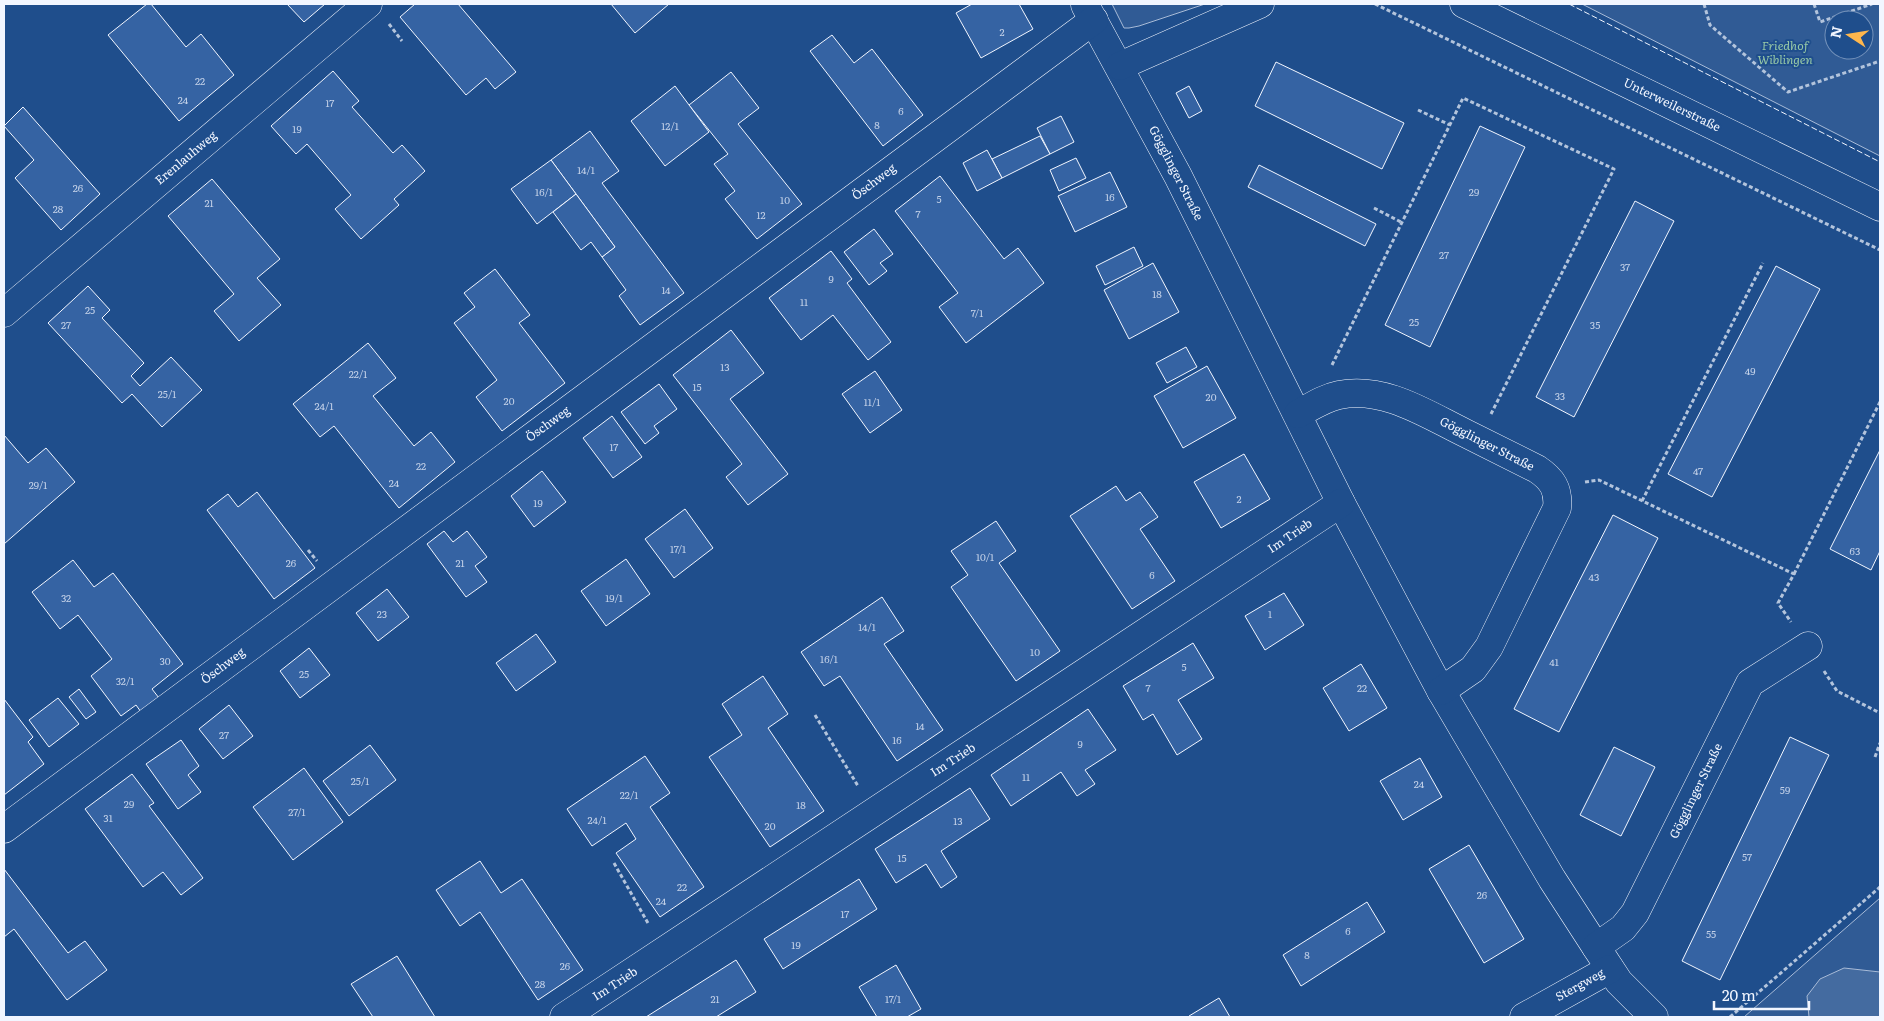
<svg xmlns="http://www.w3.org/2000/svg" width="1884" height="1021" viewBox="0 0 1884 1021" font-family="Literata,serif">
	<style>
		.built { fill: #305b95; stroke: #a8bbd7; fill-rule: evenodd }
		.water { fill: #446ba0; stroke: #a8bbd7 }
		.building { fill: #3563a3; stroke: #f2f6ff }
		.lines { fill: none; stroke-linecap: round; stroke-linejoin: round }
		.minor-casing { stroke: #f2f6ff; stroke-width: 29 }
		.path { stroke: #b3c4dc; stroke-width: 3; stroke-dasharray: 4 2.5; stroke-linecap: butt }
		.minor { stroke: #1f4e8c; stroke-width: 28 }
		.fence { stroke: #f2f6ff; stroke-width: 1; stroke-dasharray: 6 2.5; stroke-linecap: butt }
		.labels { text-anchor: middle; stroke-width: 4; stroke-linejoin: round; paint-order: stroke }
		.number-label { font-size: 10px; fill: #c3d1e8 }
		.park-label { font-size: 12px; font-style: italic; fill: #97c8a6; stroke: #1f4e8c }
		.street-label { font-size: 12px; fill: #f2f6ff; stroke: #1f4e8c }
	</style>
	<rect width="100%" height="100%" fill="#1f4e8c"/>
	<g class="built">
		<path d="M1112,4h93l-66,22 -10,2h-5z"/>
		<path d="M1582,4h298v152zM1834,20h30v30h-30z"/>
		<path d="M1880,898v119h-136z"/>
	</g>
	<path class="water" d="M1844,968l36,4v45h-71l-2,-21 13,-17z"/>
	<g class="building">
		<path d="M147,4h4l35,43 15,-13 33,41 -55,46 -71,-86z"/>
		<path d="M287,4h38l-21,18z"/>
		<path d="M415,4h43l58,68 -21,17 -9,-11 -20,17 -66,-78z"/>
		<path d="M611,4h58l-34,29z"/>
		<path d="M972,4h47l14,25 -52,29 -25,-45z"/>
		<path d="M832,35l22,28 18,-14 51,66 -40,31 -73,-95z"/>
		<path d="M1276,62l128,61 -22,46 -127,-63z"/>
		<path d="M333,71l26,30 -7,6 41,46 9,-8 23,26 -31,28 5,6 -38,34 -26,-30 16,-14 -44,-51 -11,10 -25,-28z"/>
		<path d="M731,72l28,36 -21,16 64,80 -45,35 -32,-40 10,-8 -21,-27 14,-10 -39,-49z"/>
		<path d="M675,86l34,46 -44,34 -34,-45z"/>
		<path d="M1189,86l13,25 -13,7 -13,-25z"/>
		<path d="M23,107l77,87 -39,36 -46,-52 19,-18 -30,-34z"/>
		<path d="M1061,116l13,26 -24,12 -13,-26z"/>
		<path d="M1480,126l45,21 -95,200 -45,-22z"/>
		<path d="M590,131l29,40 -17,12 82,110 -44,32 -21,-29 7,-6 -24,-33 13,-10 -64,-87z"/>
		<path d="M1040,136l10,18 -48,24 -10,-19z"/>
		<path d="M987,150l15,28 -25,13 -14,-28z"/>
		<path d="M1076,158l10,20 -27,13 -9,-21z"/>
		<path d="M551,160l25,34 -39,30 -26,-35z"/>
		<path d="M1259,165l117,59 -11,22 -117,-59z"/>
		<path d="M1110,172l17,35 -52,25 -17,-36z"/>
		<path d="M940,176l64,83 14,-11 26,35 -78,60 -27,-36 19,-14 -63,-82z"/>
		<path d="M212,179l68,80 -23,19 24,27 -42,36 -25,-30 20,-17 -66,-78z"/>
		<path d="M576,194l39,53 -13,10 -11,-15 -10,8 -28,-38z"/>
		<path d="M1635,201l39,20 -100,196 -38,-20z"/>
		<path d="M874,229l19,25 -13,9 7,8 -18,14 -25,-33z"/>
		<path d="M1134,247l9,19 -38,19 -9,-19z"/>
		<path d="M831,251l21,28 -5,4 44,59 -23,18 -35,-45 -32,25 -32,-42z"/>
		<path d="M1153,263l26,49 -50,27 -25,-49z"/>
		<path d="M1776,266l44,23 -108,208 -44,-23z"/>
		<path d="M495,269l35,46 -11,8 46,60 -63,48 -26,-34 21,-17 -43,-57 21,-16 -11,-14z"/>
		<path d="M88,286l22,24 -8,8 42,45 -13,13 9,10 31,-29 31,33 -40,37 -30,-33 -10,9 -74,-80z"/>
		<path d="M731,330l33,43 -34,26 58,75 -40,31 -22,-28 16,-13 -69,-89z"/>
		<path d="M368,343l28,35 -23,18 41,50 17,-14 24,30 -56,46 -65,-82 -14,11 -27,-33z"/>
		<path d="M1186,347l11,20 -30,16 -11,-20z"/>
		<path d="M1207,366l29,52 -53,30 -29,-52z"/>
		<path d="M875,371l27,39 -32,23 -28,-39z"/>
		<path d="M659,384l18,25 -23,17 5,7 -14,11 -24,-32z"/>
		<path d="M612,416l30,41 -29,21 -30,-40z"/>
		<path d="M4,435l24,28 18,-15 29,34 -71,62z"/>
		<path d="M1880,450v101l-9,19 -41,-21z"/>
		<path d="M1244,454l26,45 -49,29 -27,-46z"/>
		<path d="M542,471l24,31 -32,25 -23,-31z"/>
		<path d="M1116,486l10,15 14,-9 18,25 -18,12 35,52 -43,28 -62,-93z"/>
		<path d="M257,492l58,76 -41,31 -67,-89 21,-16 10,13z"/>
		<path d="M685,509l28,39 -39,30 -29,-39z"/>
		<path d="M1613,515l45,23 -99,194 -45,-23z"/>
		<path d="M996,521l20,30 -17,12 61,88 -44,30 -65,-94 17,-12 -17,-24z"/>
		<path d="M444,531l9,11 14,-11 20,26 -12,9 12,16 -21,15 -39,-53z"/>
		<path d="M626,559l24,35 -44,32 -25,-35z"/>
		<path d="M73,560l21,27 19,-14 70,91 -31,25 7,9 -18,14 -5,-7 -15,11 -30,-40 21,-17 -34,-44 -18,14 -28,-37z"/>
		<path d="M387,589l22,28 -31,24 -22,-28z"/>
		<path d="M1284,593l20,32 -39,25 -20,-34z"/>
		<path d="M882,597l22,34 -20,13 59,86 -46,31 -57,-85 -16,10 -23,-34z"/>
		<path d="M536,634l20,28 -40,29 -20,-28z"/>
		<path d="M1193,643l21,35 -36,22 24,39 -25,16 -24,-41 -10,6 -20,-34z"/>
		<path d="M309,648l21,27 -30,23 -20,-27z"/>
		<path d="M1361,664l26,44 -38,23 -26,-43z"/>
		<path d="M763,676l25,38 -20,14 56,83 -54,36 -61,-90 33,-22 -20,-31z"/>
		<path d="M79,689l17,23 -10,7 -17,-22z"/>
		<path d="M58,698l21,26 -30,23 -20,-27z"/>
		<path d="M4,699l29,38 -5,5 16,22 -40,31z"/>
		<path d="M229,705l24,31 -30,23 -24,-30z"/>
		<path d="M1088,709l28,41 -31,20 10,14 -18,12 -16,-24 -50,34 -20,-31z"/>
		<path d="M1790,737l39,18 -109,225 -38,-19z"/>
		<path d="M181,740l18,26 -11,9 13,17 -23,17 -32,-45z"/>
		<path d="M370,745l26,35 -47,36 -26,-35z"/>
		<path d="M1614,747l41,20 -34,69 -41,-21z"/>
		<path d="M645,756l25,37 -20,14 54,80 -44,30 -44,-64 20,-14 -10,-16 -34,23 -25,-37z"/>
		<path d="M1420,758l22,39 -39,23 -23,-39z"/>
		<path d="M304,768l39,54 -50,38 -40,-53z"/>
		<path d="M132,774l22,29 -5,3 54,72 -22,17 -18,-23 -20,15 -58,-78z"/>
		<path d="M970,788l20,31 -49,32 16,26 -16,11 -15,-24 -30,19 -21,-34z"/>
		<path d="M1469,845l55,94 -40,24 -55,-94z"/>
		<path d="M480,861l21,32 21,-14 61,91 -45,30 -58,-88 -20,14 -24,-36z"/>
		<path d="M4,869l64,84 17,-12 22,29 -40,30 -53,-71 -10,8z"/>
		<path d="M859,879l18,30 -94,60 -19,-30z"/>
		<path d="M1367,902l18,30 -84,54 -18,-31z"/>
		<path d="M397,956l38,61h-62l-22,-33z"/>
		<path d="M736,960l20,32 -40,25h-70z"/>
		<path d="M896,965l25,44 -14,8h-30l-18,-30z"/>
		<path d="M1219,998l11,19h-41v-1z"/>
	</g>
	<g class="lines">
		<defs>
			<g id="minor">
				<path d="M1464,4l416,203"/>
				<path d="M1085,5l93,171 163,327 100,188 111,188 44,68 23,35 35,35"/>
				<path d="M1120,66l140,-62"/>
				<path d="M4,313l364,-309"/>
				<path d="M1298,414c13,-7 26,-16 41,-19 46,-9 87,19 126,38 24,12 48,24 72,36 15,10 22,20 20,39l-68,139 -16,22 -32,22"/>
				<path d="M4,829l1090,-809"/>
				<path d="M1596,947l27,-19 12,-15 115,-230 58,-37"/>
				<path d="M564,1017l777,-514"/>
				<path d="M1524,1017l86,-48"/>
			</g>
		</defs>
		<use href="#minor" class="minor-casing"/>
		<g class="path">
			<path d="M1375,4l505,246"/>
			<path d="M1704,4l6,21 78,67 92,-31"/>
			<path d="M1814,4l6,18 52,-18"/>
			<path d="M389,24l13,17"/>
			<path d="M1418,110l32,15"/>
			<path d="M1374,208l27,14"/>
			<path d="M1332,365l131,-267 151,71 -123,245"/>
			<path d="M1585,482l14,-2 195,94 -16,29 13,19"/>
			<path d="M1642,501l121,-238"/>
			<path d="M308,550l9,11"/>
			<path d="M1794,574l86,-172"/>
			<path d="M1824,671l13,20 43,22"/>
			<path d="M815,715l43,71"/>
			<path d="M1875,757l5,-14"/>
			<path d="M614,863l35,62"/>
			<path d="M1730,1017l150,-130"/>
		</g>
		<use href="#minor" class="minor"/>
		<path class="fence" d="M1569,4l311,158"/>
	</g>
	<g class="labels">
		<g class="number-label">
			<text x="1002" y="36">2</text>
			<text x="200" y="85">22</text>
			<text x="183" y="104">24</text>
			<text x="330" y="107">17</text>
			<text x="901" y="115">6</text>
			<text x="877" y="129">8</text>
			<text x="670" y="130">12/1</text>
			<text x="297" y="133">19</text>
			<text x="586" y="174">14/1</text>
			<text x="78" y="192">26</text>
			<text x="544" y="196">16/1</text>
			<text x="1474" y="196">29</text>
			<text x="1110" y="201">16</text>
			<text x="939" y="203">5</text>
			<text x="785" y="204">10</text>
			<text x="209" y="207">21</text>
			<text x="58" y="213">28</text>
			<text x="918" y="218">7</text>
			<text x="761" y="219">12</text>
			<text x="1444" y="259">27</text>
			<text x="1625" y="271">37</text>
			<text x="831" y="283">9</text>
			<text x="666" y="294">14</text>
			<text x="1157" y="298">18</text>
			<text x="804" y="306">11</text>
			<text x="90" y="314">25</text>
			<text x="977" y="317">7/1</text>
			<text x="1414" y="326">25</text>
			<text x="66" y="329">27</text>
			<text x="1595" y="329">35</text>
			<text x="725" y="371">13</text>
			<text x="1750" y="375">49</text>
			<text x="358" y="378">22/1</text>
			<text x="697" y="391">15</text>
			<text x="167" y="398">25/1</text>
			<text x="1560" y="400">33</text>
			<text x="1211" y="401">20</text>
			<text x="509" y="405">20</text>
			<text x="872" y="406">11/1</text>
			<text x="324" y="410">24/1</text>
			<text x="614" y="451">17</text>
			<text x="421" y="470">22</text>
			<text x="1698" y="475">47</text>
			<text x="394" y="487">24</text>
			<text x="38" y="489">29/1</text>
			<text x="1239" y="503">2</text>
			<text x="538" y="507">19</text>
			<text x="678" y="553">17/1</text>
			<text x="1855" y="555">63</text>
			<text x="985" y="561">10/1</text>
			<text x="291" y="567">26</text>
			<text x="460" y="567">21</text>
			<text x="1152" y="579">6</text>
			<text x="1594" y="581">43</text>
			<text x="66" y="602">32</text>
			<text x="614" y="602">19/1</text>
			<text x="382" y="618">23</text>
			<text x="1270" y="618">1</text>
			<text x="867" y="631">14/1</text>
			<text x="1035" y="656">10</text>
			<text x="829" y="663">16/1</text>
			<text x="165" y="665">30</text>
			<text x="1554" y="666">41</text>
			<text x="1184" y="671">5</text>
			<text x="304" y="678">25</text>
			<text x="125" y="685">32/1</text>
			<text x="1148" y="692">7</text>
			<text x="1362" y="692">22</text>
			<text x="920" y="730">14</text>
			<text x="224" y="739">27</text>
			<text x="897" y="744">16</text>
			<text x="1080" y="748">9</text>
			<text x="1026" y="781">11</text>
			<text x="360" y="785">25/1</text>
			<text x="1419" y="788">24</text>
			<text x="1785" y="794">59</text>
			<text x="629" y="799">22/1</text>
			<text x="129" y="808">29</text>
			<text x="801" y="809">18</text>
			<text x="297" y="816">27/1</text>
			<text x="108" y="822">31</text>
			<text x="597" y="824">24/1</text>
			<text x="958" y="825">13</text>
			<text x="770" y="830">20</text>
			<text x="1747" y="861">57</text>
			<text x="902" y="862">15</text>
			<text x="682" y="891">22</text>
			<text x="1482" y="899">26</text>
			<text x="661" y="905">24</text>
			<text x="845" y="918">17</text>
			<text x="1348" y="935">6</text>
			<text x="1711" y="938">55</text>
			<text x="796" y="949">19</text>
			<text x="1307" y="959">8</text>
			<text x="565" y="970">26</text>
			<text x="540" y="988">28</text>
			<text x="715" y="1003">21</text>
			<text x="893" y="1003">17/1</text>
		</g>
		<g class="park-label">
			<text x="1785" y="50">Friedhof<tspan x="1785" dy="14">Wiblingen</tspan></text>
		</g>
		<g class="street-label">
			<text transform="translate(1672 105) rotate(26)" y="4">Unterweilerstraße</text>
			<text transform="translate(186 158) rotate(-40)" y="4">Erenlauhweg</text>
			<text transform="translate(1176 173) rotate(63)" y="4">Gögglinger Straße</text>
			<text transform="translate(874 182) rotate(-37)" y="4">Öschweg</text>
			<text transform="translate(548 424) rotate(-36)" y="4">Öschweg</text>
			<text transform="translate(1487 444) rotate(27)" y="4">Gögglinger Straße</text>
			<text transform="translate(1290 536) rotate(-34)" y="4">Im Trieb</text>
			<text transform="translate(223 666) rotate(-37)" y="4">Öschweg</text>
			<text transform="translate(953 760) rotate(-33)" y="4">Im Trieb</text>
			<text transform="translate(1696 791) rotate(-64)" y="4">Gögglinger Straße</text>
			<text transform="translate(615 984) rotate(-33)" y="4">Im Trieb</text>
			<text transform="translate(1580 985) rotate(-29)" y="4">Stergweg</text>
		</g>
	</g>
	<rect width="1884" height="1021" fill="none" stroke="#f2f6ff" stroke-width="10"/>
	<g transform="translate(1849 35) rotate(282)"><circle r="24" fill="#1f4e8c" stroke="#7391ba"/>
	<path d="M0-4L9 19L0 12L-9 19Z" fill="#ffb74d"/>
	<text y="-8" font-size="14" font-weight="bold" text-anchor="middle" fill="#f2f6ff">N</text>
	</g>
	<path d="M1714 1001v8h95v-8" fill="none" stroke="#f2f6ff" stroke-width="2.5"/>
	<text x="1722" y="1001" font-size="15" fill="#f2f6ff" stroke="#1f4e8c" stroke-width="4" paint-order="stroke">20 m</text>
</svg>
